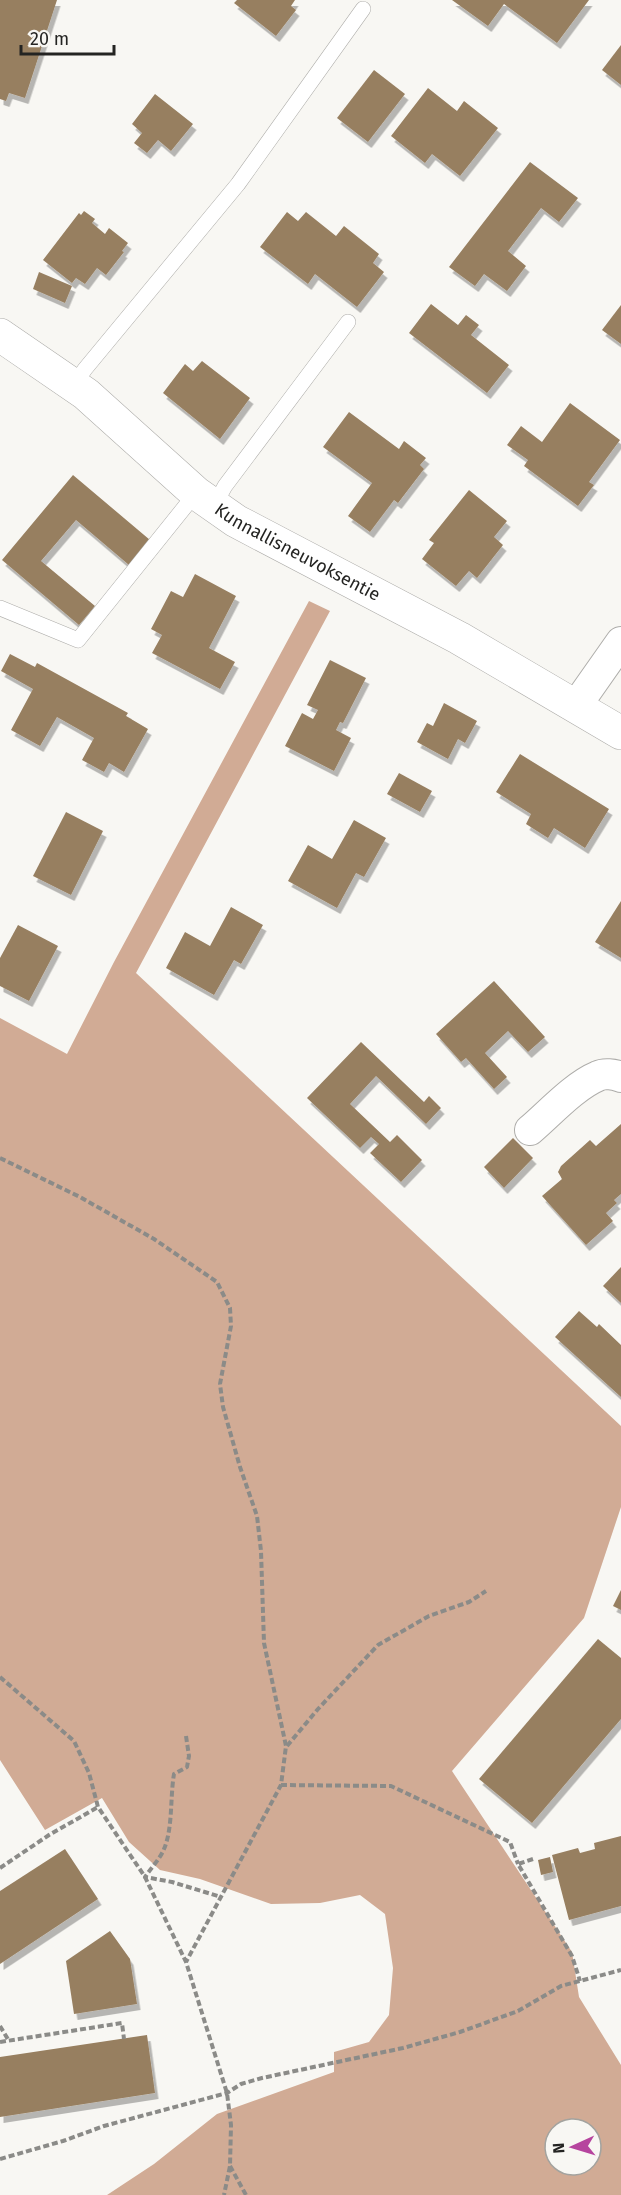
<svg xmlns="http://www.w3.org/2000/svg" width="621" height="2195" viewBox="0 0 621 2195" font-family="'Fira Sans',sans-serif">
	<style>
		.forest { fill: #d1ab95; fill-rule: evenodd }
		.building { fill: #977f60; filter: url(#shadow) }
		.lines { fill: none; stroke-linecap: round; stroke-linejoin: round }
		.service-casing { stroke: #aeadaa; stroke-width: 16 }
		.minor-casing { stroke: #aeadaa; stroke-width: 32 }
		.tertiary-casing { stroke: #aeadaa; stroke-width: 34 }
		.path { stroke: #8b8b88; stroke-width: 4; stroke-dasharray: 6 3; stroke-linecap: butt }
		.service { stroke: #fff; stroke-width: 15 }
		.minor { stroke: #fff; stroke-width: 30 }
		.tertiary { stroke: #fff; stroke-width: 33 }
		.labels { text-anchor: middle; stroke-width: 5; stroke-linejoin: round; paint-order: stroke }
		.street-label { font-size: 18px; fill: #242422; stroke: #f8f7f3 }
	</style>
	<defs>
		<filter id="shadow"><feDropShadow dx="3.5" dy="6" stdDeviation="0" flood-color="#0004"/></filter>
	</defs>
	<rect width="100%" height="100%" fill="#f8f7f3"/>
	<path class="forest" d="M309,601l21,10 -194,362 485,453v81l-37,111 -132,153 120,181 7,45 42,68v130h-514l47,-31 63,-50 117,-42v-20l35,-10 20,-27 4,-47 -8,-54 -25,-19 -40,8 -49,1 -71,-25 -40,-9 -31,-28 -27,-44 -57,32 -45,-70v-742l67,36 47,-92zM555,2129h36v36h-36z"/>
	<g class="building">
		<path d="M0,0h57l-32,98 -16,-5 -3,8 -6,-2z"/>
		<path d="M237,0h58l-4,6 5,4 -20,26 -42,-33z"/>
		<path d="M452,0h137l-32,43 -53,-39 -16,22z"/>
		<path d="M621,45v40l-19,-15z"/>
		<path d="M374,70l31,24 -37,48 -31,-24z"/>
		<path d="M428,88l29,23 7,-10 34,27 -38,48 -28,-22 -7,9 -34,-27z"/>
		<path d="M155,94l38,30 -22,27 -13,-11 -11,13 -13,-10 8,-10 -10,-9z"/>
		<path d="M530,162l48,36 -19,24 -18,-14 -33,43 18,15 -19,25 -23,-17 -9,12 -26,-19z"/>
		<path d="M84,211l11,8 -3,4 13,11 4,-6 19,15 -6,8 2,1 -18,23 -9,-7 -12,16 -9,-6 -4,5 -29,-23 36,-47 2,2z"/>
		<path d="M287,212l11,9 8,-9 30,24 8,-10 35,28 -6,9 11,9 -27,35 -42,-33 -7,10 -48,-37z"/>
		<path d="M39,272l33,14 -7,17 -32,-14z"/>
		<path d="M431,304l27,21 8,-10 13,10 -8,10 38,30 -22,28 -78,-60z"/>
		<path d="M621,305v39l-19,-14z"/>
		<path d="M202,361l48,37 -30,41 -57,-46 22,-29 8,7z"/>
		<path d="M570,403l50,37 -31,42 5,3 -16,21 -54,-40 4,-6 -21,-15 14,-19 21,16z"/>
		<path d="M349,412l50,37 5,-8 22,17 -6,7 4,4 -26,34 -4,-3 -24,32 -22,-16 24,-33 -49,-36z"/>
		<path d="M73,475l77,65 -21,25 -53,-45 -35,41 54,45 -16,19 -77,-65z"/>
		<path d="M469,490l38,31 -13,16 9,8 -26,33 -8,-7 -13,15 -34,-27 12,-16 -5,-3z"/>
		<path d="M195,574l41,22 -27,52 26,14 -15,27 -68,-36 10,-18 -11,-6 20,-38 12,6z"/>
		<path d="M10,654l25,13 2,-4 91,50 -2,3 22,13 -24,43 -15,-9 -5,9 -22,-12 12,-22 -37,-21 -17,29 -29,-16 22,-41 -32,-18z"/>
		<path d="M330,660l36,18 -23,45 -3,-1 -4,8 15,8 -17,33 -49,-25 17,-33 11,6 5,-9 -11,-5z"/>
		<path d="M444,703l33,18 -12,22 -7,-4 -10,20 -31,-17 10,-19 6,3z"/>
		<path d="M520,754l89,55 -24,39 -31,-20 -6,10 -22,-14 5,-10 -35,-22z"/>
		<path d="M399,773l33,18 -12,21 -33,-18z"/>
		<path d="M66,812l37,19 -32,64 -38,-19z"/>
		<path d="M354,820l32,18 -22,39 -8,-4 -19,35 -49,-27 20,-36 24,14z"/>
		<path d="M621,901v57l-26,-16z"/>
		<path d="M231,907l32,18 -22,39 -7,-4 -20,35 -48,-27 19,-36 25,14z"/>
		<path d="M18,925l40,21 -29,55 -29,-15v-28z"/>
		<path d="M494,981l51,56 -17,15 -20,-21 -23,22 22,24 -13,12 -28,-31 -5,4 -25,-28z"/>
		<path d="M361,1042l63,60 5,-6 12,12 -15,16 -50,-48 -26,28 40,38 7,-7 25,25 -21,22 -31,-29 9,-9 -8,-7 -11,11 -53,-50z"/>
		<path d="M621,1124v70l-7,6 3,3 -11,10 7,8 -27,24 -44,-49 20,-17 -4,-7 3,-6 29,-26 6,6z"/>
		<path d="M513,1138l20,20 -29,30 -20,-21z"/>
		<path d="M621,1267v36l-18,-17z"/>
		<path d="M579,1311l18,16 2,-3 22,21v52l-66,-60z"/>
		<path d="M621,1590v20l-8,-4z"/>
		<path d="M598,1639l23,19v61l-89,104 -53,-44z"/>
		<path d="M621,1836v70l-52,14 -17,-65 26,-7 2,5 15,-4 -1,-6z"/>
		<path d="M65,1849l33,50 -98,65v-73z"/>
		<path d="M550,1857l3,15 -12,3 -3,-15z"/>
		<path d="M110,1931l20,28 7,45 -63,10 -8,-53z"/>
		<path d="M147,2035l8,58 -155,24v-60z"/>
	</g>
	<g class="lines">
		<defs>
			<g id="service">
				<path d="M74,385l11,-16 153,-185 125,-175"/>
				<path d="M214,506l11,-20 123,-164"/>
				<path d="M0,608l78,32 118,-147"/>
			</g>
			<g id="minor">
				<path d="M576,706l45,-64"/>
				<path d="M530,1130c19,-16 44,-44 68,-54 6,-3 16,-2 23,1"/>
			</g>
			<g id="tertiary">
				<path id="s1" d="M0,335l86,59 110,99 40,28 223,117 162,95"/>
			</g>
		</defs>
		<use href="#service" class="service-casing"/>
		<use href="#minor" class="minor-casing"/>
		<use href="#tertiary" class="tertiary-casing"/>
		<g class="path">
			<path d="M0,1158l80,39 74,42 63,43 13,26 1,18 -11,58 3,23 17,60 17,49 4,35 3,92 22,103 -5,39 -95,177"/>
			<path d="M0,1677l74,64 15,32 9,34 47,70 41,85 41,131 4,32 -1,41 -6,29"/>
			<path d="M186,1736l3,20 -2,11 -13,7c-4,23 -1,54 -10,75 -4,10 -13,19 -19,28l27,5 49,15"/>
			<path d="M287,1746l31,-37 60,-64 51,-29 40,-14 17,-11"/>
			<path d="M281,1785l110,1 119,56 8,22"/>
			<path d="M533,1859l-15,5 54,92 8,25"/>
			<path d="M0,1868l49,-33 49,-28"/>
			<path d="M0,2026l9,15"/>
			<path d="M0,2042l122,-19 2,16"/>
			<path d="M0,2159l63,-18 41,-15 123,-33 14,-9 21,-6 141,-30 57,-16 58,-21 43,-25 60,-16"/>
			<path d="M230,2166l16,29"/>
		</g>
		<use href="#service" class="service"/>
		<use href="#minor" class="minor"/>
		<use href="#tertiary" class="tertiary"/>
	</g>
	<g class="labels">
		<g class="street-label">
			<text dy="6" stroke="none"><textPath href="#s1" startOffset="370">Kunnallisneuvoksentie</textPath></text>
		</g>
	</g>
	<g transform="translate(573 2147) rotate(266)"><circle r="28" fill="#f8f7f3" stroke="#a3a39f" stroke-width="1.5"/>
	<path d="M0-4.5L10 22L0 15L-10 22Z" fill="#b6449e"/>
	<text y="-9" font-size="16" font-weight="bold" text-anchor="middle" fill="#242422">N</text>
	</g>
	<path d="M21 45v9h93v-9" fill="none" stroke="#242422" stroke-width="3"/>
	<text x="30" y="45" font-size="18" fill="#242422" stroke="#f8f7f3" stroke-width="4.5" paint-order="stroke">20 m</text>
</svg>
